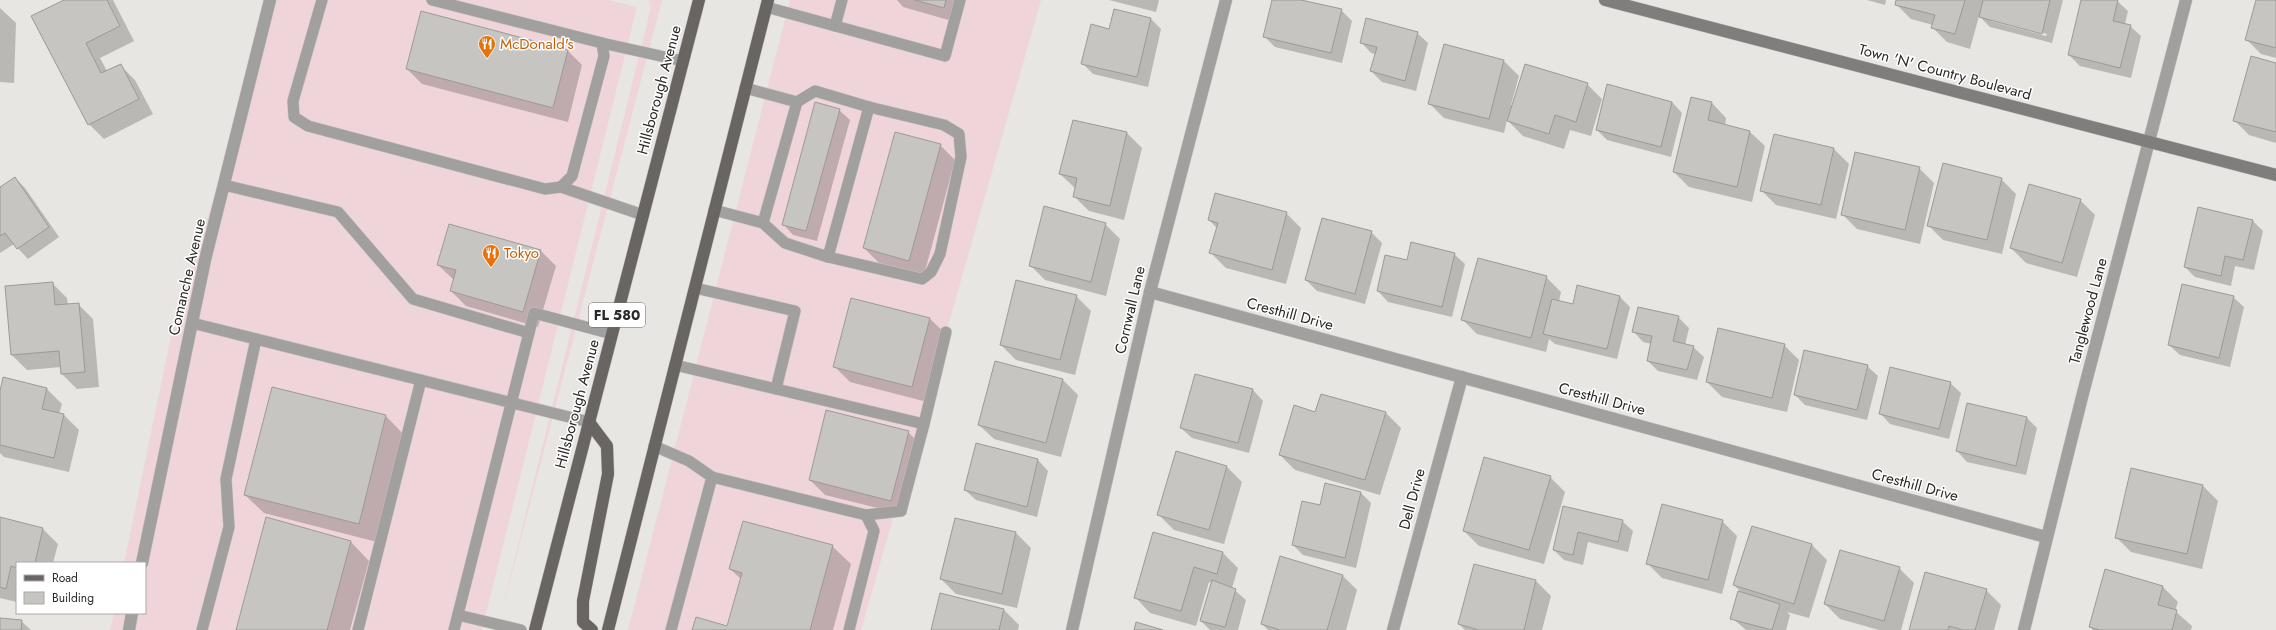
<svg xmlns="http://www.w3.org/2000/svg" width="2276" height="630" viewBox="0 0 2276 630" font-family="Jost,sans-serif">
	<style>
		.commercial { fill: #efd5d9 }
		.shadow { fill: #0003; fill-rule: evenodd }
		.building { fill: #c7c5c1; stroke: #9c9a97 }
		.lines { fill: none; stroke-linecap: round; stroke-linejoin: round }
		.lane-casing { stroke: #c6c4c1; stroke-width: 12 }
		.street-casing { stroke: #c6c4c1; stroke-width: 13 }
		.secondary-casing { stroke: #c6c4c1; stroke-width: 13 }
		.primary-casing { stroke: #c6c4c1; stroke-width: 13 }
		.lane { stroke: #a1a09e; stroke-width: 11 }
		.street { stroke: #a1a09e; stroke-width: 12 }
		.secondary { stroke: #807e7c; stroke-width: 12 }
		.primary { stroke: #686563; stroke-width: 12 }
		.labels { text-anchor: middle; stroke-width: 3; stroke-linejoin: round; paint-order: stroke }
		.shield { fill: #fff; stroke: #6a6968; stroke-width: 1 }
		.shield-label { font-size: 14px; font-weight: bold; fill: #2a2928 }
		.food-label { font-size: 15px; fill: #c56008; stroke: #fff; text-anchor: start }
		.street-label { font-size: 15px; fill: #2a2928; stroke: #fff }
	</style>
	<rect width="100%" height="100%" fill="#e8e6e2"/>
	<g class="commercial">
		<path d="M274,0h334l29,7 -155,623h-372l4,-17h31v-50h-21l47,-227z"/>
		<path d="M648,0h14l-165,630 154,-623z"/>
		<path d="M790,0h251l-180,630h-233z"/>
	</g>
	<g class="shadow">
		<path d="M66,0h47l21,41 -34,17 7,13 13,-6 15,15 18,34 -49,25 -15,-15z"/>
		<path d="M897,0h68l-6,23 -56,-16z"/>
		<path d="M1109,0h50l-3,12z"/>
		<path d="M1273,0h24l44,10 11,11 -10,42 -67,-16 -11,-11z"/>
		<path d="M1867,0h19l-1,5z"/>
		<path d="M1897,0h166l-11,43 -62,-16 -11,-11 -9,33 -23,-7 -15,-15 1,-2 -22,-6 -15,-15zM1991,19l56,15 -1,2 -55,-15z"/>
		<path d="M2082,0h34l12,11 -3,13 5,2 11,10 -10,42 -51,-12 -11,-11z"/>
		<path d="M2257,0h19v58l-15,-4 -15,-15z"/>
		<path d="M0,8l16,15 -2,60 -14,-1z"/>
		<path d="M1151,19l10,10 -13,58 -55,-13 -11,-11z"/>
		<path d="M1417,33l11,10 -12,48 -34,-9 -11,-11 5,-17 -5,-1 -10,-11z"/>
		<path d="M567,50l15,15 -14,57 -146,-38 -15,-15z"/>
		<path d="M1504,61l15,15 -8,29 2,1 74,-22 15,15 -11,37 -21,-6 -6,19 -41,-13 -16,-16 -3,13 -60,-15 -15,-15z"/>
		<path d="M2276,64v79l-27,-8 -15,-15z"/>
		<path d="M1608,86l64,16 10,11 -11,44 -64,-17 -10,-10z"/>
		<path d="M1712,103l14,15 -1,8 25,6 15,14 -13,56 -63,-15 -15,-15z"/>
		<path d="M839,110l11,10 -33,121 -24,-6 -10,-11z"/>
		<path d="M1127,133l15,15 -18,72 -35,-9 -15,-15 2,-7 -16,-15z"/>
		<path d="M1775,135l59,14 15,15 -13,55 -60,-14 -15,-15z"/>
		<path d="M940,145l15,15 -31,115 -45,-12 -15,-15z"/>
		<path d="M1919,168l15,15 -14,61 -63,-15 -15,-15z"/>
		<path d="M15,178l10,10 34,49 -31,22 -14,-15 -14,9v-65z"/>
		<path d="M2001,179l15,15 -14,60 -59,-14 -15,-15z"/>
		<path d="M2080,200l15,15 -18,62 -51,-14 -15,-15z"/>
		<path d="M1286,213l15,15 -15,56 -60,-16 -15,-15 7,-24 -9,-9z"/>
		<path d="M2253,221l10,10 -9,39 -19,-4 -4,20 -36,-9 -10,-10z"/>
		<path d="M1105,224l15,15 -14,57 -61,-16 -15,-15z"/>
		<path d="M450,225l91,26 15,15 -18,61 -72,-21 -15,-15 3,-11 -16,-15z"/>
		<path d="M1371,232l11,11 -17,61 -48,-13 -11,-11z"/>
		<path d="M1454,254l11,10 -13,53 -64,-15 -10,-11 30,-29z"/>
		<path d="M1546,277l15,15 -2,9 15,4 46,-8 10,10 -13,52 -62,-15 -6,-5 -3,13 -69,-18 -15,-15z"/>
		<path d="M52,283l15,15 1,7 10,-1 15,15 6,68 -22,2 -15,-15 -1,-7 -34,3 -15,-15z"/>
		<path d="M1076,296l15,15 -16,64 -59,-15 -15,-15z"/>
		<path d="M2233,297l11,10 -14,60 -50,-12 -11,-10z"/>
		<path d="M1678,317l11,11 -4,17 8,2 11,10 -7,23 -39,-9 -10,-10 4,-17 -9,-2 -10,-11z"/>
		<path d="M930,319l15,14 -18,69 -77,-20 -15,-15z"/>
		<path d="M1784,345l15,15 -12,52 -65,-15 -15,-15z"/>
		<path d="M1867,366l11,10 -11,44 -62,-15 -10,-10z"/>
		<path d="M4,378l43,11 15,15 -3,10 5,1 15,15 -10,42 -65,-15 -4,-4v-57z"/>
		<path d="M1063,380l15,15 -17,62 -67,-18 -15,-14z"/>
		<path d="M1950,383l11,10 -12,46 -59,-15 -10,-11z"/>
		<path d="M1253,390l10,11 -14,52 -57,-15 -11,-10z"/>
		<path d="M1322,395l64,18 15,15 -21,67 -85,-25 -15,-15 36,-42z"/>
		<path d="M386,416l18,19 -27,107 -113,-29 -19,-18z"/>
		<path d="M2027,418l10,10 -11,47 -59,-13 -10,-11z"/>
		<path d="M908,432l15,15 -17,68 -81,-20 -15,-15z"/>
		<path d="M977,444l61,16 10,11 -11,46 -61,-17 -11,-10z"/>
		<path d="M1177,452l50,15 15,15 -18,62 -50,-14 -15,-15z"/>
		<path d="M1550,477l15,15 -21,72 -65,-18 -15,-15z"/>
		<path d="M2203,486l15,15 -16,68 -71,-17 -15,-15z"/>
		<path d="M1361,493l10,10 -15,65 -53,-13 -10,-10 28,-38z"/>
		<path d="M1564,507l58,14 11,10 -5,21 -40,-10 -5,23 -19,-5 -10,-10z"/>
		<path d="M0,518l43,11 15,15 -5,19h-36v39l-17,-4z"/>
		<path d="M267,518l84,24 18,19 -19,69h-114z"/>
		<path d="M956,519l60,14 15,15 -14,60 -61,-14 -15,-15z"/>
		<path d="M1722,521l15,15 -15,58 -60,-16 -15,-15z"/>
		<path d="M1752,527l60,18 15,15 -18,58 -22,-6 3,3 -4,15h-40l-14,-12 11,-24 -9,-9z"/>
		<path d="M1154,533l69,20 15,15 -6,20 14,12 -8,30h-28l-9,-9 11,-38 -3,-1 -13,44 -46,-13 -14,-15z"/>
		<path d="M832,546l19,18 -18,66h-140l35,-3 13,-48 -11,-10z"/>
		<path d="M1474,565l62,16 15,15 -9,34h-77l-6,-6z"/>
		<path d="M1899,568l15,15 -13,47h-22l-39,-11 -15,-15z"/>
		<path d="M2106,570l57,17 15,15 -3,9 17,15 -1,4h-98l-3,-3z"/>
		<path d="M1342,575l15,15 -11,40h-78l-6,-6z"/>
		<path d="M1986,590l15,15 -7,25h-84z"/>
		<path d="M941,594l63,16 15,15 -1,5h-86z"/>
		<path d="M0,619l21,2 10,9h-31z"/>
	</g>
	<g class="building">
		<path d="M64,0h43l13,26 -34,17 15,30 20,-9 18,35 -51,26 -57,-109z"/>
		<path d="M915,0h31l-2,8z"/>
		<path d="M1272,0h29l41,9 -11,44 -68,-16z"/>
		<path d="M1896,0h69l-10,34 -24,-6 4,-13 -40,-10z"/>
		<path d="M1983,0h67l-8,34 -63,-17z"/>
		<path d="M2081,0h37l-5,21 18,4 -11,43 -52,-13z"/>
		<path d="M2256,0h20v48l-31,-8z"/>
		<path d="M1114,9l37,9 -14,59 -56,-13 10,-40 18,5z"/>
		<path d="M421,11l147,39 -15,58 -147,-39z"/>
		<path d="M1366,18l52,14 -13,49 -35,-10 7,-24 -17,-4z"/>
		<path d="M1444,44l60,16 -15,59 -61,-15z"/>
		<path d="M2251,56l25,7v69l-43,-11z"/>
		<path d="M1525,64l63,19 -12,39 -21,-7 -6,19 -42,-13z"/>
		<path d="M1607,84l65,18 -11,45 -65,-17z"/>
		<path d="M1691,97l21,5 -4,18 42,11 -13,56 -64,-15z"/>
		<path d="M815,102l25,7 -34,122 -24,-6z"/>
		<path d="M1073,120l54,12 -17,74 -37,-9 4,-19 -18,-4z"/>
		<path d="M895,132l46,12 -32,117 -46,-13z"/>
		<path d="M1774,134l60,14 -13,57 -61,-14z"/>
		<path d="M1855,152l65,15 -15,63 -64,-15z"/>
		<path d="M1943,163l59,15 -15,62 -60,-14z"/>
		<path d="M15,177l34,50 -32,22 -12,-16 -5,3v-49z"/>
		<path d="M2029,184l52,15 -19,64 -52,-15z"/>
		<path d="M1215,193l72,19 -15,58 -63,-17 9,-30 -10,-3z"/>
		<path d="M1044,206l62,17 -15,59 -62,-16z"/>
		<path d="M2198,207l55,13 -10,40 -18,-4 -4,20 -37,-9z"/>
		<path d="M1322,218l50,13 -17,63 -50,-14z"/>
		<path d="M449,224l92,26 -18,62 -73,-21 6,-21 -19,-5z"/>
		<path d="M1411,242l44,11 -13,54 -65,-16 8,-36 22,5z"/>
		<path d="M1478,258l69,18 -16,62 -70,-18z"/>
		<path d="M1016,280l61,15 -17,65 -60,-15z"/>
		<path d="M53,282l2,23 24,-2 6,69 -24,2 -2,-23 -48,4 -6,-69z"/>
		<path d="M2182,284l52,12 -15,62 -51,-13z"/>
		<path d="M1577,285l43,11 -13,53 -64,-15 9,-35 21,5z"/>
		<path d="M851,298l79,20 -18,69 -79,-20z"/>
		<path d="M1638,307l41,9 -6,25 21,5 -7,24 -40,-9 5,-25 -20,-4z"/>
		<path d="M1718,328l67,16 -13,54 -66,-16z"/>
		<path d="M1804,350l64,15 -11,45 -63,-15z"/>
		<path d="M995,361l68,18 -17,64 -68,-18z"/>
		<path d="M1890,367l61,15 -12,47 -60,-15z"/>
		<path d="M1195,374l58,15 -15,54 -58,-15z"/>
		<path d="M3,377l44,11 -5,21 22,5 -10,44 -54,-13v-54z"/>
		<path d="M272,387l114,28 -27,109 -115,-29z"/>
		<path d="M1321,394l65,18 -21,68 -86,-25 15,-50 21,7z"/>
		<path d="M1967,403l60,14 -11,49 -60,-15z"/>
		<path d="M826,410l83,21 -18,70 -82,-21z"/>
		<path d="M976,443l62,16 -11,48 -63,-17z"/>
		<path d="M1176,451l51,15 -18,64 -52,-15z"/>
		<path d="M1484,457l67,19 -22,74 -66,-19z"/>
		<path d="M2131,468l72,17 -16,69 -72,-16z"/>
		<path d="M1325,483l36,9 -16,66 -53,-13 10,-44 18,4z"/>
		<path d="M1662,504l61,16 -15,60 -62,-16z"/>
		<path d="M1563,506l60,14 -5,22 -40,-10 -5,23 -20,-5z"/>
		<path d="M0,517l43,11 -8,35h-18v5l-6,-2 -5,23 -6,-2z"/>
		<path d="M266,517l85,24 -24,89h-91z"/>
		<path d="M955,518l61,14 -14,62 -62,-15z"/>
		<path d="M743,521l90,24 -23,85h-118l4,-13 31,9 15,-53 -13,-4z"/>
		<path d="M1752,526l60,18 -18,60 -61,-19z"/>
		<path d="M1153,532l70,20 -6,22 -23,-7 -13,44 -47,-13z"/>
		<path d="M1840,550l60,17 -16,54 -60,-17z"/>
		<path d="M1280,556l63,19 -16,55h-47l-19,-6z"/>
		<path d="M1474,564l62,16 -12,50h-45l-21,-6z"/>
		<path d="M2105,569l58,17 -5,19 19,5 -5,20h-72l-11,-3z"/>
		<path d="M1925,572l62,17 -12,41h-12l-14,-4 -1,4h-39z"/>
		<path d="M1212,580l24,9 -11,38 -25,-6z"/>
		<path d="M1738,591l42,13 -8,26 -42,-11z"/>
		<path d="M940,593l64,16 -5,21h-68z"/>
		<path d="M0,618l22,2 -1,10h-21z"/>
		<path d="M1136,622l27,8h-29z"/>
	</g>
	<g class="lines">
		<defs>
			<g id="lane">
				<path d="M322,0l-29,101 1,16 14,9 237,63 16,-2 82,28"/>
				<path d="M432,0l170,43 81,18"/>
				<path d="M766,7l179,49 15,-56"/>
				<path d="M835,26l7,-26"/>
				<path d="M224,185l114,27 75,87 116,34"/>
				<path d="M561,187l11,-11 32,-120 -2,-13"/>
				<path d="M714,210l49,13 34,-121 -52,-14"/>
				<path d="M763,223l22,20 43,14 41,-150 -54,-16 -18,11"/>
				<path d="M828,257l94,22 9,-7 9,-18 21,-97 -2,-23 -15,-9 -75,-18"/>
				<path d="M695,288l100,23 -19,78"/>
				<path d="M192,323l397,99"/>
				<path d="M675,365l249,59 -23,87 -35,4"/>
				<path d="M924,424l22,-92"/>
				<path d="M654,446l35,15 23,16 -41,153"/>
				<path d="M712,477l154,38 8,16 -25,99"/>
				<path d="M458,615l63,15"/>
				<path d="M202,630l27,-103 -3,-48 30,-140"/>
				<path d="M358,630l63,-250"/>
				<path d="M454,630l80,-317 78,21"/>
			</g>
			<g id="street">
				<path d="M1150,292l896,245"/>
				<path d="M142,563l63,-303 65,-260"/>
				<path d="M129,630l3,-17"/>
				<path d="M1072,630l78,-338 76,-292"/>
				<path d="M1393,630l69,-253"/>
				<path d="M2024,630l58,-233 104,-397"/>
			</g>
			<path id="secondary" d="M1605,0l671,175"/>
			<g id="primary">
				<path d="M589,422l18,24 1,28 -25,127v21l9,8"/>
				<path d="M535,630l164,-630"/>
				<path d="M608,630l160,-630"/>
			</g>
		</defs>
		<use href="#lane" class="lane-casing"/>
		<use href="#street" class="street-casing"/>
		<use href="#secondary" class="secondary-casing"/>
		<use href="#primary" class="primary-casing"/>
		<use href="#lane" class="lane"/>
		<use href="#street" class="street"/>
		<use href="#secondary" class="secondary"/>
		<use href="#primary" class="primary"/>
	</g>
	<defs>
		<symbol id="restaurant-pin" viewBox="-11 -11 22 30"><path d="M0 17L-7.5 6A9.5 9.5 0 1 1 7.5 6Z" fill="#e8710a" stroke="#fff"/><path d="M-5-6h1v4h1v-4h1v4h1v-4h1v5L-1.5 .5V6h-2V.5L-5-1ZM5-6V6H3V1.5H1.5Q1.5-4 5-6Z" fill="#fff"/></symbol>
	</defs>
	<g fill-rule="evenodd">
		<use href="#restaurant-pin" x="477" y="34" width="20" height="27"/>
		<use href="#restaurant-pin" x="481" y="243" width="20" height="27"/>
	</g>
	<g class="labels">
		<rect class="shield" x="589" y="303" width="56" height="24" rx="3"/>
		<g class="shield-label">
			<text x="617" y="320">FL 580</text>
		</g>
		<g class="food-label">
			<text x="500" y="49">McDonald's</text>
			<text x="504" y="258">Tokyo</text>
		</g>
		<g class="street-label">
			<text transform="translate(1945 72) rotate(15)" y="5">Town 'N' Country Boulevard</text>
			<text transform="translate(659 90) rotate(-75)" y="5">Hillsborough Avenue</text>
			<text transform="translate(187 277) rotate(-77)" y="5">Comanche Avenue</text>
			<text transform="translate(1130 310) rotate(-77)" y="5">Cornwall Lane</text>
			<text transform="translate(2088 311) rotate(-75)" y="5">Tanglewood Lane</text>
			<text transform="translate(1290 314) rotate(15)" y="5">Cresthill Drive</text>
			<text transform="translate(1602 399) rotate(15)" y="5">Cresthill Drive</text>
			<text transform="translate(577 404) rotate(-75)" y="5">Hillsborough Avenue</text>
			<text transform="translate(1915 485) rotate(15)" y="5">Cresthill Drive</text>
			<text transform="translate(1412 499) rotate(-75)" y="5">Dell Drive</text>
		</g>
	</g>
	<rect x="16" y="562" width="130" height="52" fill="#ffffff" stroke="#aaa9a9"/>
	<rect x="24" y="575" width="20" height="6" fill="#686563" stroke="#aaa9a9"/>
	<text x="52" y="582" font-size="12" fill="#2a2928">Road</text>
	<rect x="24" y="592" width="20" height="12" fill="#c7c5c1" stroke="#aaa9a9"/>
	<text x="52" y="602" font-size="12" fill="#2a2928">Building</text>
</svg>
